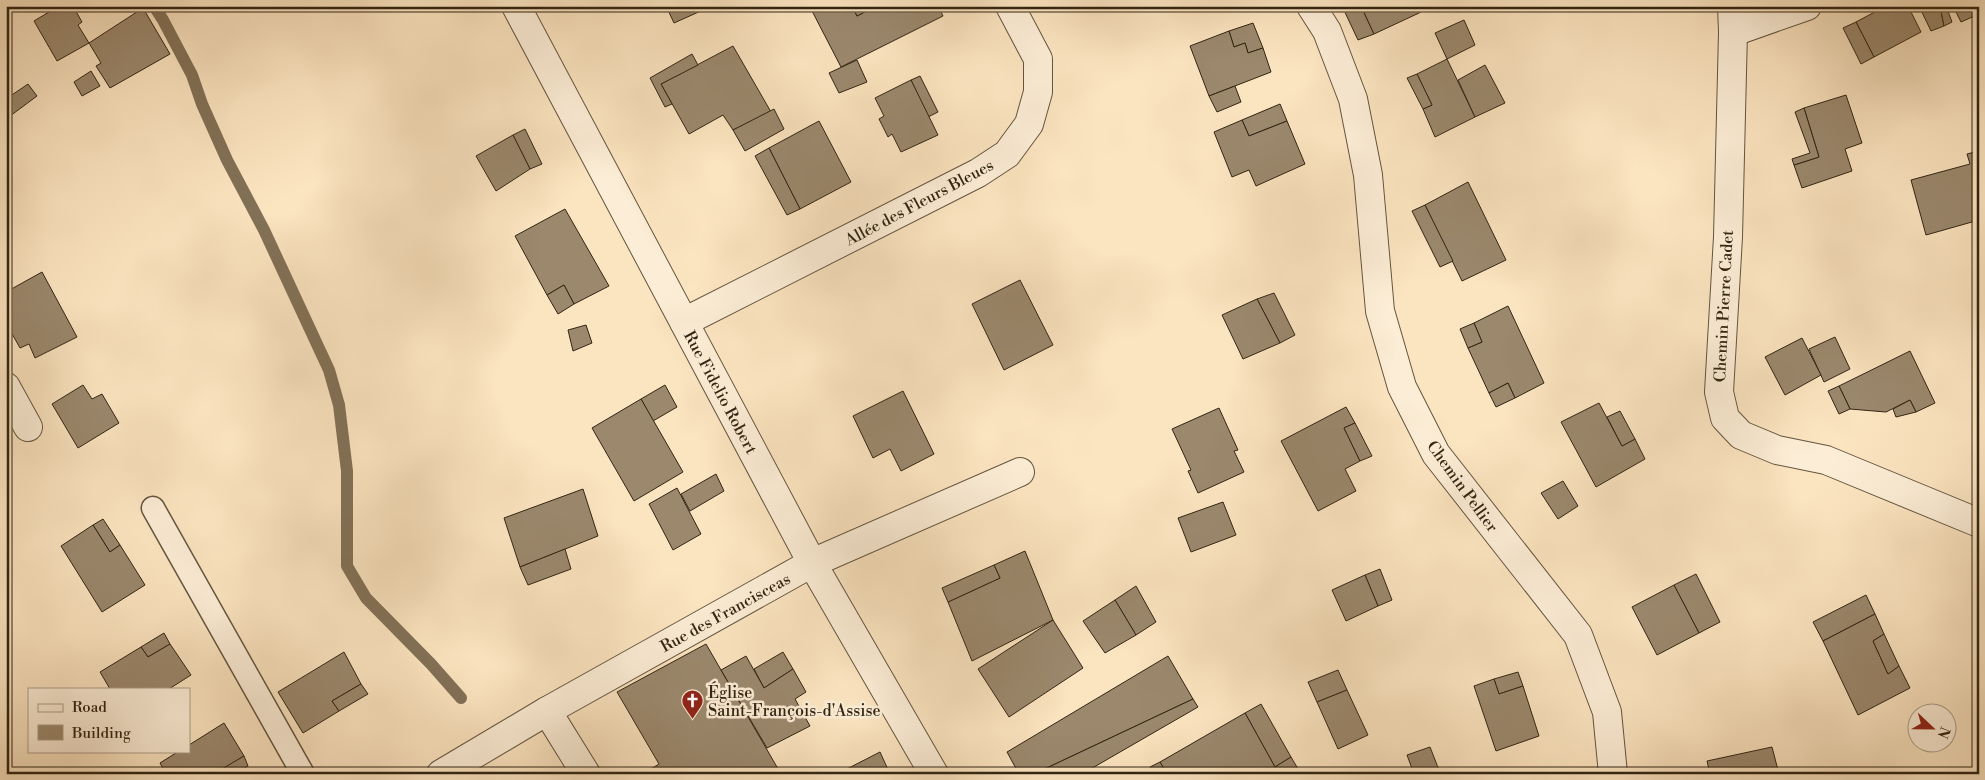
<svg xmlns="http://www.w3.org/2000/svg" width="1985" height="780" viewBox="0 0 1985 780" font-family="'Libre Bodoni',serif">
	<style>
		.lines { fill: none; stroke-linecap: round; stroke-linejoin: round }
		.stream { stroke: #827157; stroke-width: 12 }
		.building { fill: #9b886d; stroke: #322513 }
		.service-casing { stroke: #64553e; stroke-width: 25 }
		.minor-casing { stroke: #64553e; stroke-width: 30 }
		.service { stroke: #fcedd6; stroke-width: 22 }
		.minor { stroke: #fcedd6; stroke-width: 28 }
		.labels { text-anchor: middle; stroke-width: 5; stroke-linejoin: round; paint-order: stroke }
		.street-label { font-size: 16px; fill: #322513; stroke: #fcedd6 }
		.poi-label { font-size: 16px; fill: #322513; stroke: #fcedd6; text-anchor: start }
	</style>
	<rect width="100%" height="100%" fill="#fbe4c0"/>
	<filter id="stains"><feTurbulence type="fractalNoise" baseFrequency=".004" numOctaves="4"/><feColorMatrix values="0 0 0 0 .2 0 0 0 0 .09 0 0 0 0 .02 0 0 0 .5 -.17"/></filter>
	<radialGradient id="worn" r=".72"><stop offset=".6" stop-color="#630" stop-opacity="0"/><stop offset="1" stop-color="#630" stop-opacity=".3"/></radialGradient>
	<g class="lines">
		<path class="stream" d="M154,6l9,14 29,55 10,29 25,56 37,70 65,140 10,35 8,66v95l19,32 65,66 30,34"/>
	</g>
	<g class="building">
		<path d="M59,6h14l9,16 -4,3 11,18 -32,18 -23,-40z"/>
		<path d="M666,6h46l-38,17z"/>
		<path d="M816,6h36l5,10 19,-10h62l5,10 -102,51 -30,-58z"/>
		<path d="M852,6h19l1,2 -15,8z"/>
		<path d="M1342,6h19l13,28 -16,6z"/>
		<path d="M1361,6h73l-60,28z"/>
		<path d="M1886,6h22l13,26 -47,25 -18,-35z"/>
		<path d="M1919,6h21l4,20 -13,5z"/>
		<path d="M1940,6h6l6,16 -8,4z"/>
		<path d="M1953,6h26v8l-18,8z"/>
		<path d="M143,8l27,46 -60,34 -14,-22 5,-3 -12,-20z"/>
		<path d="M1464,20l11,25 -28,14 -12,-26z"/>
		<path d="M1856,22l18,35 -13,7 -18,-36z"/>
		<path d="M1253,23l10,25 -15,5 -3,-10 -11,4 -5,-16z"/>
		<path d="M1229,31l5,16 11,-4 3,10 15,-5 8,24 -62,24 -19,-50z"/>
		<path d="M733,46l38,66 -38,18 -10,-15 -34,19 -28,-50z"/>
		<path d="M692,54l6,11 -37,19 11,20 -7,3 -15,-29z"/>
		<path d="M1447,59l28,58 -40,20 -12,-28 9,-4 -15,-31z"/>
		<path d="M857,60l10,22 -28,11 -10,-20z"/>
		<path d="M1485,65l20,38 -30,14 -17,-37z"/>
		<path d="M91,71l9,15 -18,10 -8,-14z"/>
		<path d="M1417,74l15,31 -9,4 -16,-31z"/>
		<path d="M920,76l18,36 -10,5 -17,-37z"/>
		<path d="M911,80l27,55 -37,17 -9,-18 -4,3 -9,-18 5,-3 -9,-18z"/>
		<path d="M28,84l9,12 -31,23v-20z"/>
		<path d="M1235,86l6,16 -24,10 -8,-16z"/>
		<path d="M1846,95l16,48 -17,6 7,22 -50,17 -8,-23 25,-8 -15,-49z"/>
		<path d="M1280,104l7,17 -38,15 -7,-16z"/>
		<path d="M1804,108l15,49 -25,8 -2,-6 18,-6 -15,-41z"/>
		<path d="M774,109l10,20 -39,22 -12,-21z"/>
		<path d="M1242,120l7,16 38,-15 18,43 -49,22 -7,-16 -17,7 -18,-45z"/>
		<path d="M819,121l32,61 -51,27 -31,-61z"/>
		<path d="M525,129l17,35 -12,5 -17,-34z"/>
		<path d="M513,135l17,34 -34,22 -20,-35z"/>
		<path d="M769,148l31,61 -13,6 -32,-59z"/>
		<path d="M1979,151v31l-4,2 4,12v24l-53,15 -15,-55 59,-16 -3,-10z"/>
		<path d="M1468,182l38,78 -44,21 -37,-76z"/>
		<path d="M1425,205l28,56 -13,6 -28,-56z"/>
		<path d="M565,209l44,77 -35,18 -10,-19 -17,10 -32,-59z"/>
		<path d="M42,272l35,65 -42,21 -6,-14 -9,4 -14,-25v-31z"/>
		<path d="M1020,280l33,65 -49,25 -32,-66z"/>
		<path d="M564,285l10,19 -16,10 -11,-19z"/>
		<path d="M1274,293l21,42 -15,8 -23,-44z"/>
		<path d="M1257,299l23,44 -37,16 -21,-44z"/>
		<path d="M1508,306l36,77 -29,15 -7,-15 -19,10 -21,-45 14,-6 -8,-19z"/>
		<path d="M1474,323l8,19 -14,6 -8,-19z"/>
		<path d="M586,325l6,18 -19,8 -5,-21z"/>
		<path d="M1835,337l15,32 -26,13 -15,-33z"/>
		<path d="M1802,338l19,37 -36,20 -20,-38z"/>
		<path d="M1910,351l25,52 -19,9 -6,-12 -24,12 -36,-3 -11,-23z"/>
		<path d="M1508,383l7,15 -19,9 -7,-14z"/>
		<path d="M83,385l9,14 10,-5 17,29 -41,25 -26,-44z"/>
		<path d="M665,385l12,22 -24,14 -12,-22z"/>
		<path d="M1839,386l11,23 -11,5 -11,-23z"/>
		<path d="M903,391l31,63 -33,17 -11,-22 -17,9 -20,-42z"/>
		<path d="M641,399l42,73 -49,29 -42,-73z"/>
		<path d="M1910,400l6,12 -20,5 -3,-8z"/>
		<path d="M1599,403l23,43 13,-7 10,20 -49,28 -35,-65z"/>
		<path d="M1346,407l9,16 -11,5 16,33 -15,8 11,22 -38,20 -37,-70z"/>
		<path d="M1219,408l19,42 -4,1 10,21 -46,21 -10,-22 3,-1 -19,-41z"/>
		<path d="M1620,411l15,28 -13,7 -15,-29z"/>
		<path d="M1355,423l17,33 -12,5 -16,-33z"/>
		<path d="M716,474l8,17 -34,20 -9,-17z"/>
		<path d="M1563,481l15,25 -20,13 -17,-26z"/>
		<path d="M677,488l24,46 -28,16 -24,-46z"/>
		<path d="M583,489l15,47 -78,31 -16,-49z"/>
		<path d="M1223,502l13,33 -45,17 -13,-34z"/>
		<path d="M103,519l17,26 -10,7 -17,-27z"/>
		<path d="M93,525l17,27 10,-7 25,40 -43,27 -41,-66z"/>
		<path d="M565,549l6,20 -43,16 -8,-18z"/>
		<path d="M1025,551l28,69 -81,41 -24,-59 52,-24 -6,-13z"/>
		<path d="M994,565l6,13 -52,24 -6,-14z"/>
		<path d="M1380,569l12,31 -14,6 -13,-31z"/>
		<path d="M1696,574l24,48 -21,11 -25,-48z"/>
		<path d="M1365,575l13,31 -32,15 -14,-31z"/>
		<path d="M1674,585l25,48 -42,22 -25,-48z"/>
		<path d="M1136,586l20,36 -20,13 -21,-35z"/>
		<path d="M1866,595l9,19 -52,27 -10,-19z"/>
		<path d="M1115,600l21,35 -31,18 -22,-32z"/>
		<path d="M1875,614l9,20 -11,7 15,33 11,-8 11,22 -52,27 -35,-74z"/>
		<path d="M1053,620l30,48 -74,49 -31,-48z"/>
		<path d="M164,633l6,11 -22,13 -7,-10z"/>
		<path d="M1884,634l15,32 -11,8 -15,-33z"/>
		<path d="M170,644l21,31 -22,14h-59l-10,-17 41,-25 7,10z"/>
		<path d="M706,644l75,130h-138l16,-10 -42,-72z"/>
		<path d="M344,652l17,32 -29,17 7,10 -36,22 -25,-41z"/>
		<path d="M783,652l10,17 -29,19 -10,-19z"/>
		<path d="M746,656l18,32 29,-19 13,23 -11,7 15,27 -43,22 -46,-78z"/>
		<path d="M1168,656l25,43 -159,75h-15l-12,-22z"/>
		<path d="M1338,670l9,20 -30,12 -9,-20z"/>
		<path d="M1518,672l5,14 -24,8 -5,-15z"/>
		<path d="M1494,679l5,15 24,-8 16,50 -43,15 -22,-65z"/>
		<path d="M361,684l7,10 -29,17 -7,-10z"/>
		<path d="M1347,690l21,45 -30,14 -21,-47z"/>
		<path d="M1193,699l5,8 -116,67h-48z"/>
		<path d="M1261,704l30,53 -16,10 -30,-54z"/>
		<path d="M1245,713l30,54 16,-10 10,17h-134l-7,-12z"/>
		<path d="M224,723l20,33 -29,18h-49l-6,-11 19,-12h10v-6z"/>
		<path d="M1430,747l9,23 -12,4h-13l-7,-19z"/>
		<path d="M1772,747l7,27h-69l-3,-13z"/>
		<path d="M880,752l10,22h-53z"/>
		<path d="M244,756l4,10 -15,8 -18,-1z"/>
		<path d="M1160,762l7,12h-13l-4,-7z"/>
	</g>
	<g class="lines">
		<defs>
			<path id="service" d="M153,508l150,266"/>
			<g id="minor">
				<path d="M516,6l296,557 122,211"/>
				<path d="M1311,6l16,25 26,68 15,76 12,136 22,76 34,67 142,181 29,77 6,62"/>
				<path d="M1732,6l1,26 -5,205 -9,155 6,26 16,17 36,15 49,10 153,63"/>
				<path d="M1733,32l74,-26"/>
				<path d="M684,322l294,-149 29,-19 22,-30 9,-32v-33l-28,-53"/>
				<path d="M6,387l22,40"/>
				<path d="M547,711l39,63"/>
				<path d="M441,774l106,-63 265,-148 208,-91"/>
			</g>
		</defs>
		<use href="#service" class="service-casing"/>
		<use href="#minor" class="minor-casing"/>
		<use href="#service" class="service"/>
		<use href="#minor" class="minor"/>
	</g>
	<defs>
		<symbol id="church-pin" viewBox="-11 -11 22 30"><path d="M0 17L-7.5 6A9.5 9.5 0 1 1 7.5 6Z" fill="#8f2418" stroke="#fcedd6"/><path d="M-1.2-6h2.4v3.5h3.3v2.4h-3.3V6h-2.4V-.1h-3.3v-2.4h3.3Z" fill="#fff"/></symbol>
	</defs>
	<g fill-rule="evenodd">
		<use href="#church-pin" x="680" y="688" width="25" height="34"/>
	</g>
	<g class="labels">
		<g class="street-label">
			<text transform="translate(919 202) rotate(-28)" y="6">Allée des Fleurs Bleues</text>
			<text transform="translate(1723 306) rotate(-87)" y="6">Chemin Pierre Cadet</text>
			<text transform="translate(721 392) rotate(62)" y="6">Rue Fidelio Robert</text>
			<text transform="translate(1463 486) rotate(54)" y="6">Chemin Pellier</text>
			<text transform="translate(725 612) rotate(-29)" y="6">Rue des Francisceas</text>
		</g>
		<g class="poi-label">
			<text x="708" y="698">Église<tspan x="708" dy="18">Saint-François-d'Assise</tspan></text>
		</g>
	</g>
	<rect width="1985" height="780" fill="none" stroke="#fbe4c0" stroke-width="25"/>
	<rect x="8" y="8" width="1970" height="765" fill="none" stroke="#322513" stroke-width="2.5"/>
	<rect x="12" y="12" width="1960" height="755" fill="none" stroke="#322513"/>
	<rect x="28" y="688" width="162" height="65" fill="#fcedd6" stroke="#ab9d88"/>
	<rect x="38" y="704" width="25" height="8" fill="#fcedd6" stroke="#ab9d88"/>
	<text x="72" y="712" font-size="15" fill="#322513">Road</text>
	<rect x="38" y="725" width="25" height="15" fill="#9b886d" stroke="#ab9d88"/>
	<text x="72" y="738" font-size="15" fill="#322513">Building</text>
	<g transform="translate(1932 728) rotate(112)"><circle r="24" fill="#fcedd6" stroke="#ab9d88"/>
	<path d="M0-4L9 19L0 12L-9 19Z" fill="#8f2418"/>
	<text y="-8" font-size="14" font-weight="bold" text-anchor="middle" fill="#322513">N</text>
	</g>
	<rect width="100%" height="100%" filter="url(#stains)"/>
	<rect width="100%" height="100%" fill="url(#worn)"/>
</svg>
